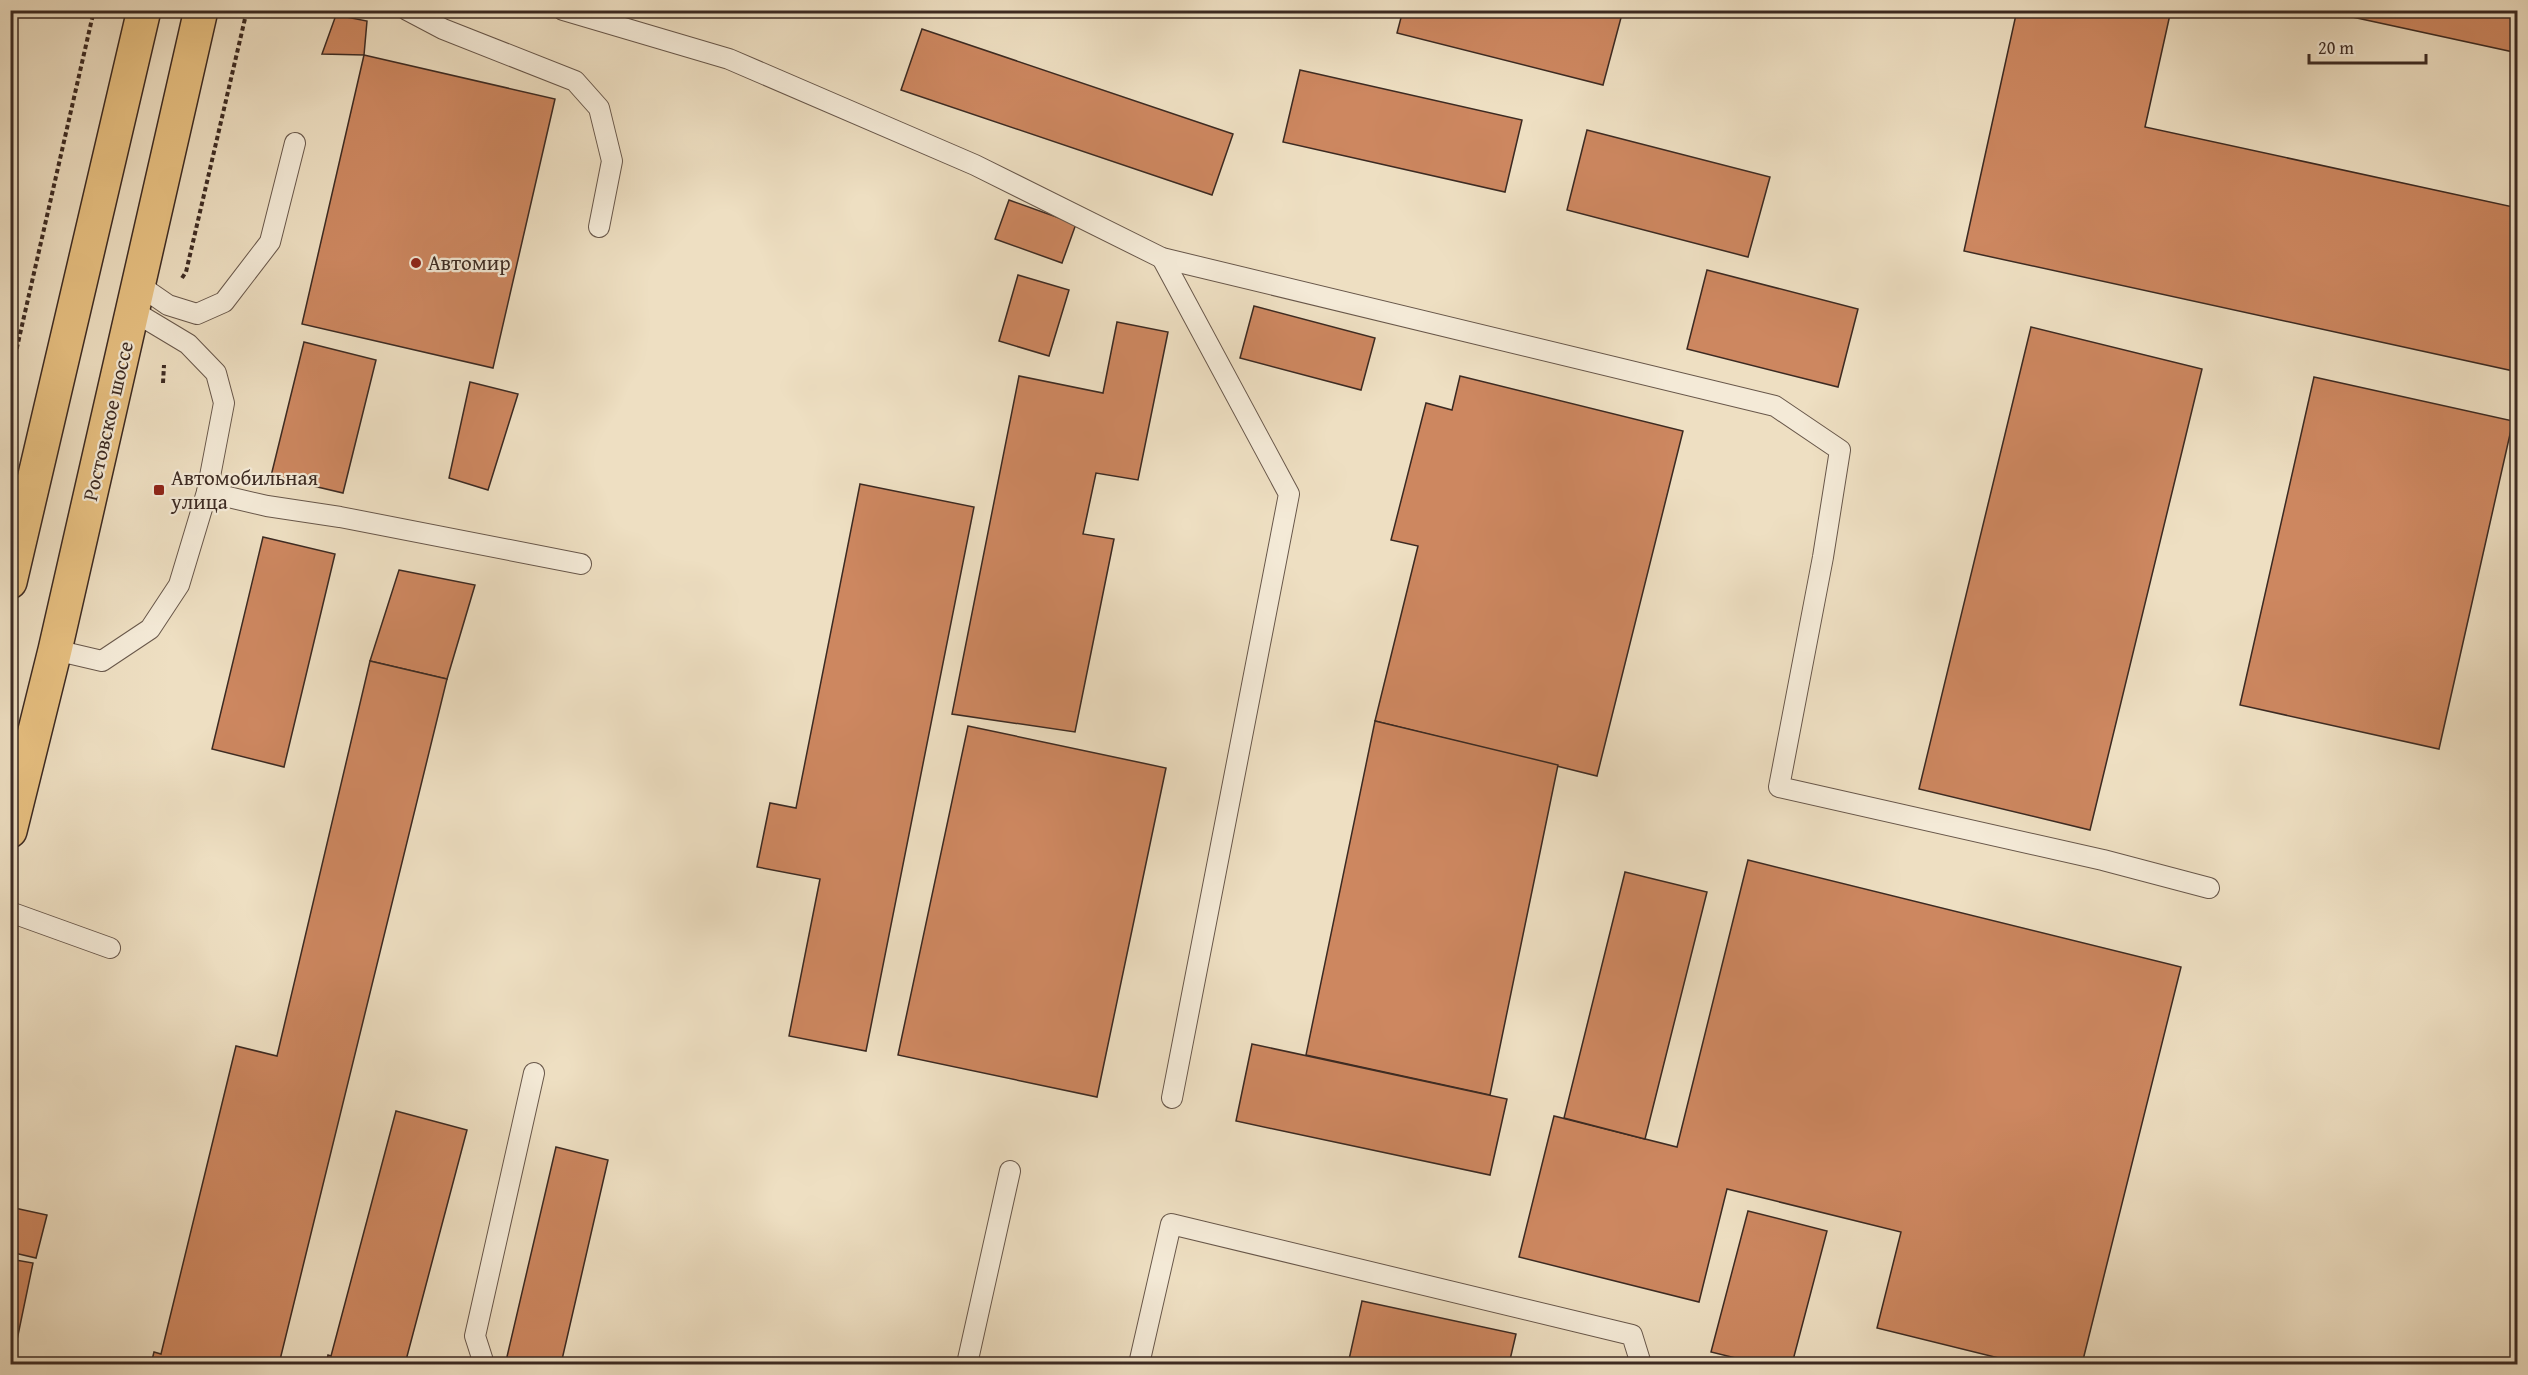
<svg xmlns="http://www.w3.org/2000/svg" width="2528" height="1375" viewBox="0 0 2528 1375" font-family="'Gentium Book Plus',serif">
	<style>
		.building { fill: #cd8760; stroke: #3c2a22; stroke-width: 1.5 }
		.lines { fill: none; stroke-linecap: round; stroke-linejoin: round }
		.service-casing { stroke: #68574a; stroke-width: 22 }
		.primary-casing { stroke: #3c2a22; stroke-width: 36 }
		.path { stroke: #3c2a22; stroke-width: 4; stroke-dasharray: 4.5 3; stroke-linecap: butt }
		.service { stroke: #f4ead7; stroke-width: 20 }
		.primary { stroke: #e7c081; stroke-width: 33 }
		.poi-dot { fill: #8f2418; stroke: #f4ead7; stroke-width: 2 }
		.labels { text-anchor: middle; stroke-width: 4.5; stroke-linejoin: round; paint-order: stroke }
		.poi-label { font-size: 21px; fill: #3c2a22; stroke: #f4ead7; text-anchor: start }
		.street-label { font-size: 21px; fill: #3c2a22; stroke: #f4ead7 }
	</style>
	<rect width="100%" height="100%" fill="#eedfc2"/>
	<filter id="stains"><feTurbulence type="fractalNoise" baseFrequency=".00333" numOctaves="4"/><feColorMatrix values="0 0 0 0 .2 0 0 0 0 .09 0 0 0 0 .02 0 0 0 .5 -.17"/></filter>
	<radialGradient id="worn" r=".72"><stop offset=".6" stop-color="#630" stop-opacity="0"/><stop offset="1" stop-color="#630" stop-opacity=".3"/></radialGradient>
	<g class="building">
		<path d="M1403,10h207l12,4 -19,71 -206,-52z"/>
		<path d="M2017,10h154l-26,117 373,81v164l-554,-121z"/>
		<path d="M2320,10h198v43z"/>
		<path d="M336,15l31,6 -3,34 -42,-1z"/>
		<path d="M922,29l311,105 -21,61 -311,-105z"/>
		<path d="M364,55l191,44 -62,269 -191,-44z"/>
		<path d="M1300,70l222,50 -17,72 -222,-50z"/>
		<path d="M1587,130l183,47 -22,80 -181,-47z"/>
		<path d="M1009,200l67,24 -14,39 -67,-24z"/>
		<path d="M1707,270l151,39 -20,78 -151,-38z"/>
		<path d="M1018,275l51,15 -20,66 -50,-15z"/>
		<path d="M1254,306l121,32 -14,52 -121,-32z"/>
		<path d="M1117,322l51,10 -30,148 -42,-7 -13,61 31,5 -39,193 -123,-18 67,-338 84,17z"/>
		<path d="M2031,327l171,42 -112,461 -171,-41z"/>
		<path d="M304,342l72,18 -33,133 -72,-17z"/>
		<path d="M1460,376l223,55 -86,345 -222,-55 43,-175 -27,-6 35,-137 26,7z"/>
		<path d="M2314,377l199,44 -74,328 -199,-44z"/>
		<path d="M470,382l48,12 -30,96 -39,-12z"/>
		<path d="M860,484l114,23 -108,544 -77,-15 31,-157 -63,-12 13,-64 26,5z"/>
		<path d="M263,537l72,17 -51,213 -72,-18z"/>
		<path d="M399,570l76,15 -28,94 -77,-18z"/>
		<path d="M370,661l77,18 -168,685h-128l3,-12 7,2 75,-308 41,10z"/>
		<path d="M1375,721l183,44 -68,330 -184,-40z"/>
		<path d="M968,726l198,42 -69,329 -199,-42z"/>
		<path d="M1748,860l433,107 -99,397h-59l-146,-36 24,-96 -174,-43 -28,113 -180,-45 35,-141 123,31z"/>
		<path d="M1625,872l82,20 -62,247 -81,-21z"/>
		<path d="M1252,1044l255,55 -17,76 -254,-54z"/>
		<path d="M396,1111l71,19 -62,234h-79l2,-9 3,1z"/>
		<path d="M556,1147l52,13 -47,204h-41l-14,-3z"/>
		<path d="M10,1207l37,8 -11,43 -26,-6z"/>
		<path d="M1748,1211l79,20 -35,133h-32l-49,-12z"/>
		<path d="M10,1259l23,4 -21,101h-2z"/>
		<path d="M1362,1301l154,33 -7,30h3h-164z"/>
	</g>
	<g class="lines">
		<defs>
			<g id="service">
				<path d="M407,10l36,19 132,52 24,27 13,53 -13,66"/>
				<path d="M563,10l166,49 246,106 187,93 613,148 65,44 -17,107 -44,230 324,73 106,28"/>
				<path d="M1162,258l127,236 -117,604"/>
				<path d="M139,285l29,20 29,9 27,-12 46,-60 25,-99"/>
				<path d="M207,492l60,14 73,11 241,47"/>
				<path d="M55,650l47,11 48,-32 29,-44 28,-93 17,-89 -8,-30 -28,-29 -55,-33"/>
				<path d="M10,912l100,36"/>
				<path d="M484,1364l-9,-28 59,-263"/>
				<path d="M967,1364l43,-193"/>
				<path d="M1139,1364l32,-140 461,111 9,29"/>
			</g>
			<g id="primary">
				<path d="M10,582l134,-572"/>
				<path d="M10,831l45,-181 146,-640"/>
			</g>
		</defs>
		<use href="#service" class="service-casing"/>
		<use href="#primary" class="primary-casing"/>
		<g class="path">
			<path d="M182,278l4,-6 61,-262"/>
			<path d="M10,378l84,-368"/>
			<path d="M163,383l1,-18"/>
		</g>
		<use href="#service" class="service"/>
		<use href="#primary" class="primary"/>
	</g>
	<g class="poi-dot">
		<circle cx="416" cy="263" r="6"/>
		<rect x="153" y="484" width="12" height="12" rx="3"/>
	</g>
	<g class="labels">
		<g class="poi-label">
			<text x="428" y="270">Автомир</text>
			<text x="171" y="485">Автомобильная<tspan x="171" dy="24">улица</tspan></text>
		</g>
		<g class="street-label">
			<text transform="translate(108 421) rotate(-77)" y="7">Ростовское шоссе</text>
		</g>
	</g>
	<rect width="2528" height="1375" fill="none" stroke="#eedfc2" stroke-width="36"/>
	<rect x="12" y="12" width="2504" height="1351" fill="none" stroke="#3c2a22" stroke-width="3"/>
	<rect x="18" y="18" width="2492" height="1339" fill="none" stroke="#3c2a22" stroke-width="1.5"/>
	<path d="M2309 54v9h117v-9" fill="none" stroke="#3c2a22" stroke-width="3"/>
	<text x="2318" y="54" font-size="18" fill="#3c2a22" stroke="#f4ead7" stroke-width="4.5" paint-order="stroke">20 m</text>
	<rect width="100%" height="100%" filter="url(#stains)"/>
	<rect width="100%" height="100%" fill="url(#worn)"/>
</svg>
